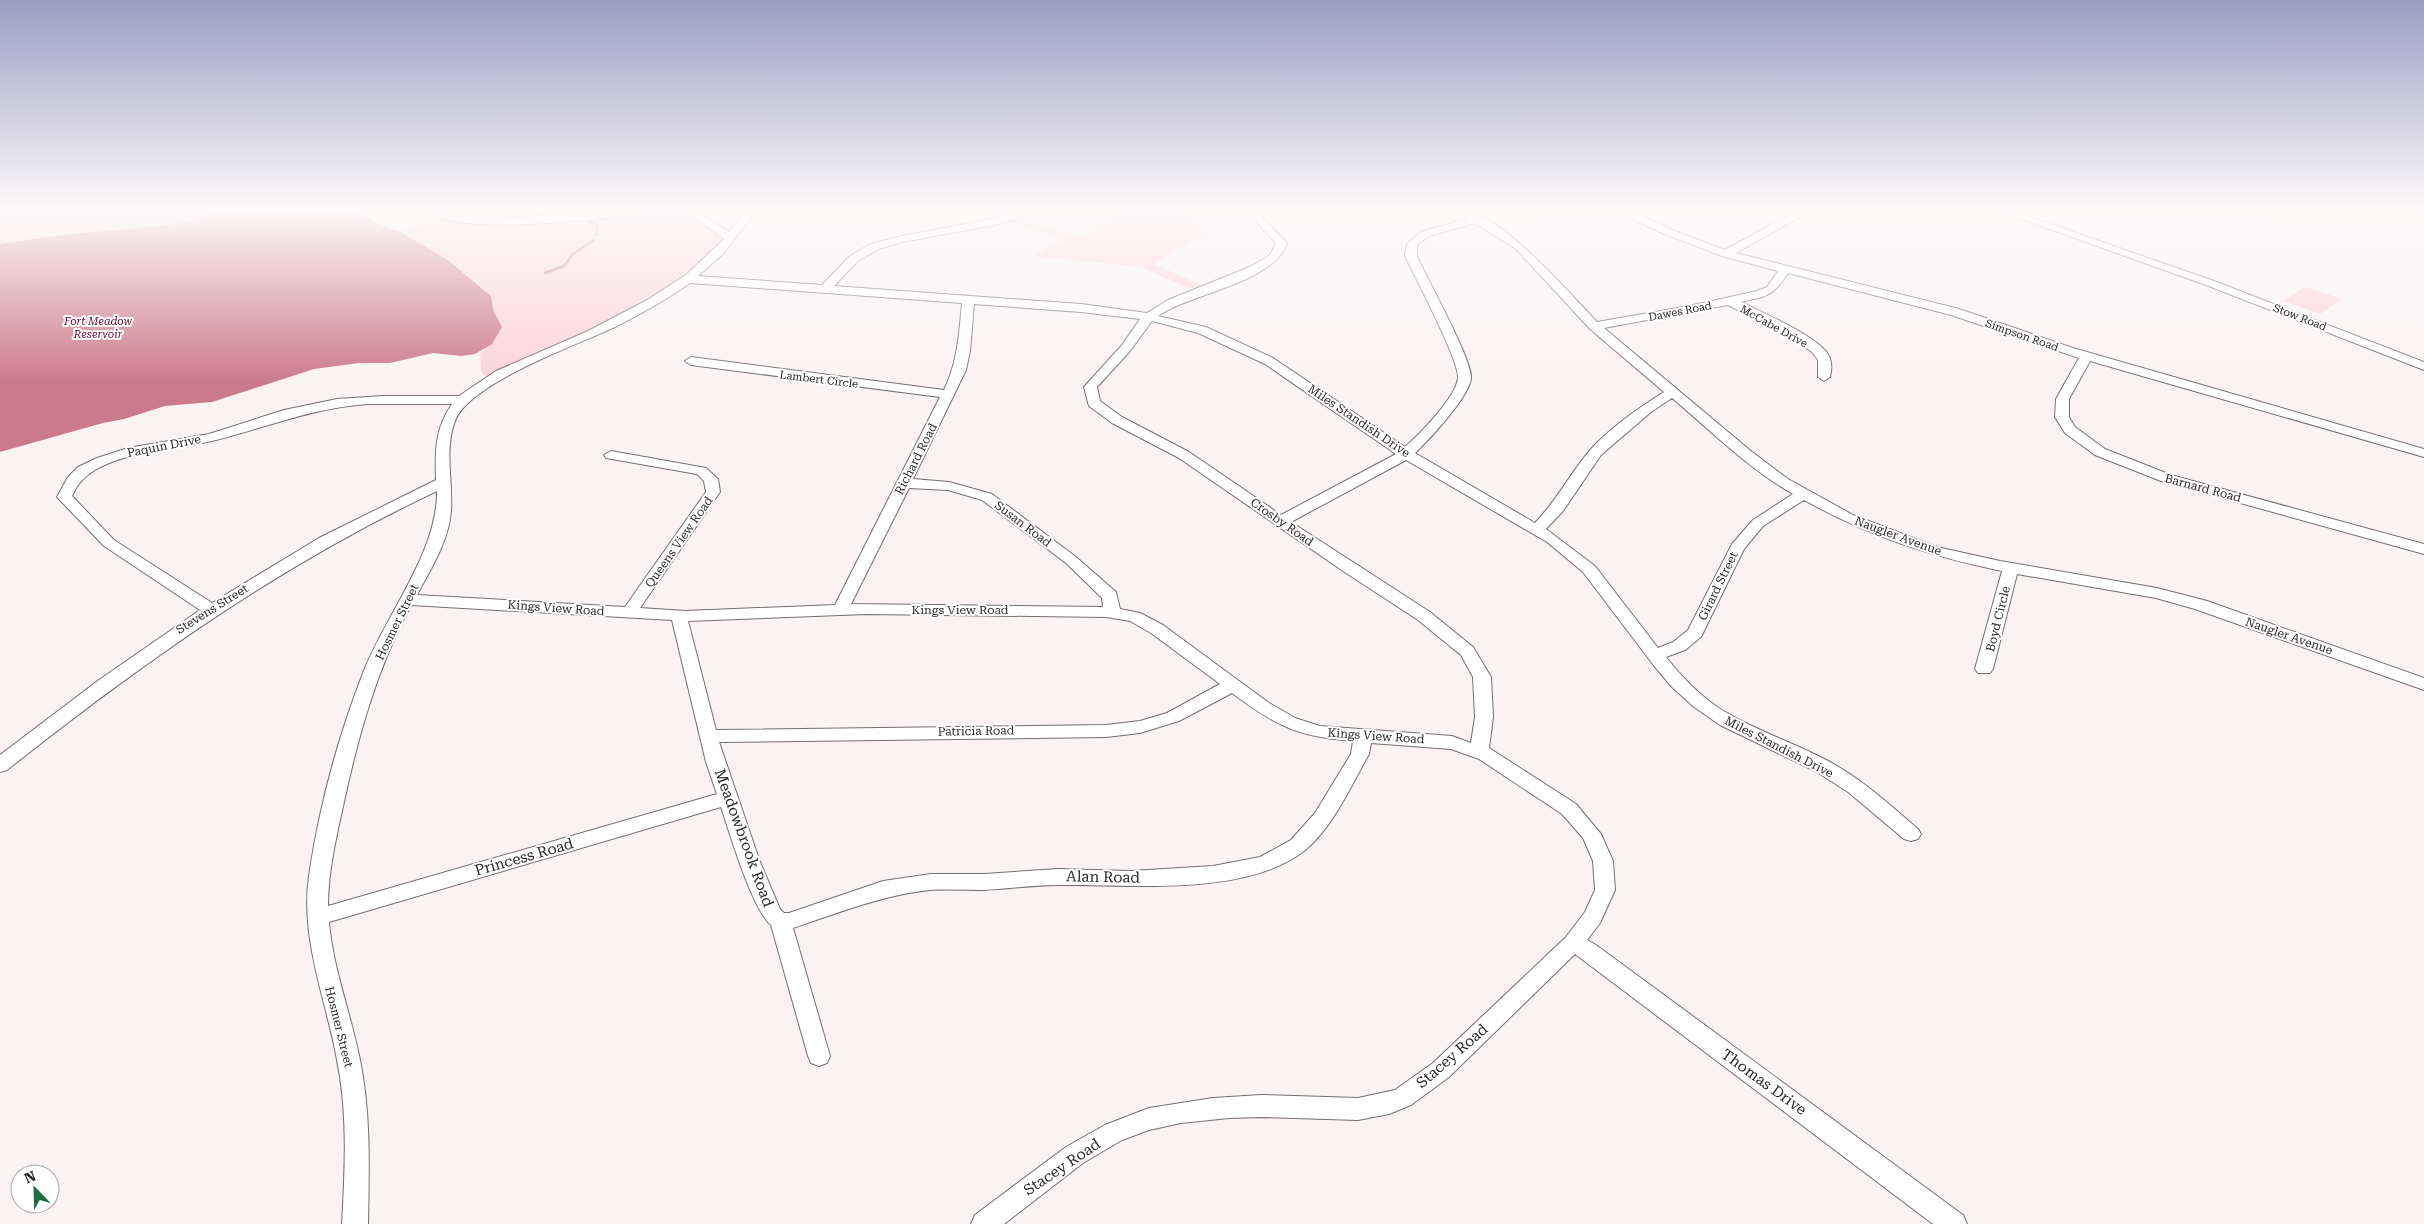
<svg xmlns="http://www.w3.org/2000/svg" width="2424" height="1224" viewBox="0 0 2424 1224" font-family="'Roboto Serif',serif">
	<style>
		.green { fill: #fcd2db }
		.water { fill: #cb7a8e }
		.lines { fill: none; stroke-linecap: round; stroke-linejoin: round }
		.stream { stroke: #cb7a8e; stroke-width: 2.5 }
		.minor-casing { stroke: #746e6f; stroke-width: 2 }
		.minor { fill: #fff; fill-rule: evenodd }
		.labels { text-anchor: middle; stroke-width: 4; stroke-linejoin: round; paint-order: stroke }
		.far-street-label { font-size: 11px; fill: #2a2828; stroke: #fff }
		.far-water-label { font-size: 11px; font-style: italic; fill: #6e0933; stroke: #fff }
		.street-label { font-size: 12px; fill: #2a2828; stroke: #fff }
		.near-street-label { font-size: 15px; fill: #2a2828; stroke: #fff }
	</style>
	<rect width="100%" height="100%" fill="#faf3f4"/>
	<g class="green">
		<path d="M0,211h222l-22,8 -23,5 -115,11 -62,9z"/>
		<path d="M635,211h55l40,27 -55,50 -186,94 -8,-12 -1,-17 5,-3c4,-15 13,-35 7,-50 -7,-18 -74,-59 -93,-69l52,-13 157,-3z"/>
		<path d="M1119,211h67l19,23 -51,30 48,21 -11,4 -51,-22 -106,-11 30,-17 -58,-17 13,-3 64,18z"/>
		<path d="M2305,287l37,12 -22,15 -37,-13z"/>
	</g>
	<path class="water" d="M222,211h132v2l14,4 11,7 20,7 49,29 43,36 3,16 8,15 -10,17 -17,10 -14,2 -28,-3 -43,10h-31l-45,6 -102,33 -47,4 -41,13 -21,4 -103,29v-208l62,-9 115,-11 23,-5z"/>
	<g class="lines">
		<g class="stream">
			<path d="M589,221l8,5 -1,10"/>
			<path d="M545,273l19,-7 9,-12 21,-14"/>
		</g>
		<defs>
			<g id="minor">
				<path d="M430,211h13l24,5 52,1 121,-6 -5,3c-36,6 -181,22 -205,-3z"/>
				<path d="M685,211h11l33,21 17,-21h10l-32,42 -26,23 124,9 28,-29 21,-12 31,-8 80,-15 43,-10h14l-1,2 -43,12 -93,17 -23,7 -21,12 -24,25 247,18 66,9 21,-13 84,-34 18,-11 6,-12 -30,-32h10l31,32c-13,40 -96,50 -129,73l48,11 67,31 132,89c15,-13 51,-50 53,-69 2,-16 -43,-101 -53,-122l2,-12 14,-12 47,-14 -9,-7c36,-5 112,84 138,111l92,-16 68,-15 10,-4 11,-16 -56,-15 -60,-23 -42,-20 -1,-2h12l39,18 55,21 71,-39h12l-1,2 -71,40 223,56 114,39 351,101v8l-334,-96 -21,38v18l6,10 30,22 66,26 253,69v10l-263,-73 -66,-26 -30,-22 -10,-16 1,-18 23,-41 -128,-43 -163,-42c-16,24 -20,23 -47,29 22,11 74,33 87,52 4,7 4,15 2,23l-6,4 -6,-4v-17l-6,-8 -23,-15 -61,-32 -124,23 148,124 36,27 65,36 84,32 63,14 157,27 50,13 217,77v12l-229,-81 -39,-11 -139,-24 -24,95 -3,4h-12l-3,-4 27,-98c-73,-15 -133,-35 -198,-71l-41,26 -19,23 -43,88 -16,13 -19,7c18,23 41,46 68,60 31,17 65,28 96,45 33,18 60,43 88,67l3,5 -3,5 -7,2 -7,-2 -56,-47 -31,-20 -97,-47 -26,-18 -22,-20 -17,-20 -72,-95 -36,-30 -141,-82 -115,62 139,90 43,35 18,30 2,40 -4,31 87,56 25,30 12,27 2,29 -15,33 -13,17 9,5 367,270 4,9h-34l-358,-270 -126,123 -38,28 -22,9 -31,6 -97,-3 -32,1 -48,5 -32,7 -27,10 -39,23 -79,61h-33l4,-9 91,-68 39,-22 44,-17 64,-10 48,-3 97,3 37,-8 38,-27 133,-126 19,-25 10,-22 -2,-29 -10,-23 -21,-24 -83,-55 -28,-10 -80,-6 -2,11c-17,30 -37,75 -65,97 -60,46 -174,33 -246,34 -25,0 -50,4 -75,5 -18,0 -35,-1 -53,0 -48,5 -92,23 -137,38l37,128 -3,7 -8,3 -8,-3 -3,-7 -37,-131c-19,-16 -41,-91 -50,-118l-392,115c4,47 22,92 31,138 11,54 9,109 8,164h-26c3,-55 6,-110 -5,-164 -11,-61 -37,-121 -28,-184 10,-68 29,-139 54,-203 22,-57 75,-121 74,-182 -157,74 -295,172 -430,279l-7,2v-17l99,-75 101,-70 -96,-64 -47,-49 11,-20 10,-10 19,-9 31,-10 81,-14 75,-24 53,-11 46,-3h76l37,-25 92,-40 61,-32 38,-25 37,-35zM1475,223l41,26 74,80 74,63c-24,15 -54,36 -73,57 -20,23 -33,50 -56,74l-120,-70c14,-13 55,-57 56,-75 2,-17 -45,-101 -54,-122v-11l12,-9zM690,283l272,20c-3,31 -4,58 -18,87l-253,-33 -6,4 6,4 249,32 -105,208 -150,6 -45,-3 80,-116 -2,-13 -12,-11 -95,-17 -7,4 2,3 91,16 7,7 2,11 -81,115 -208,-12c13,-25 32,-54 34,-84 2,-30 -7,-61 4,-90 14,-38 122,-76 160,-94 26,-13 51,-27 75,-44zM974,304l107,8 59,7 -18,26 -38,42 5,19 23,17 67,35 167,115 72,47 43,35 12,22 2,40 -4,26 -19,-7 -132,-10 -25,-8 -26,-15 -106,-78 -23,-12 -20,-4 -4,-17 -40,-35 -84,-63 -43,-12 -36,-3 53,-109 4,-19zM1152,321l46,12 67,31 131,90 -115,61 -92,-63 -67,-35 -22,-16 -3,-14 33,-36zM1672,398c39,33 77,71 121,96l-40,26 -21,24 -44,86 -15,12 -15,6 -63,-82 -49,-37 17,-18 38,-56 50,-43zM368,404h84c-17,24 -17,47 -16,76l-117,58 -107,65 -98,-63 -42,-44c7,-16 18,-25 35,-32 33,-14 70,-15 105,-23 53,-13 99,-33 156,-37zM909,488l39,2 34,10 84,63 36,35 1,9 -252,-3zM411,605l261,15 34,142 11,32 -389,112c0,-32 7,-63 14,-95 15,-71 34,-141 69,-206zM867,614l239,3 24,4 21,12 69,51 -53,29 -27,8 -34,4 -390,5 -28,-109zM1232,693c44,33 66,44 121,48l-2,13 -36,59 -24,27 -31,17 -47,9 -82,5 -73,-2 -74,5h-53l-48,7 -94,32h-5l-4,-4 -20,-47 -41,-120 387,-5 34,-4 39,-12z"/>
				<path d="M1999,211h14l201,70 210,81v8l-218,-85z"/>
			</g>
		</defs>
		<use href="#minor" class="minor-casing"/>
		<use href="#minor" class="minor"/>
	</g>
	<linearGradient id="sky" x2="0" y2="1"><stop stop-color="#9c9dc4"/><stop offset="0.55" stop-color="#fdfafa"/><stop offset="1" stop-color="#fdfafa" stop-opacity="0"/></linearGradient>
	<rect width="2424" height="382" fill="url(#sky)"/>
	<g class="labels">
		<g class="far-street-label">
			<text transform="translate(1680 311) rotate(-11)" y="4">Dawes Road</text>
			<text transform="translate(2300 317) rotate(21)" y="4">Stow Road</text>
			<text transform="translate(1774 326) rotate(29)" y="4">McCabe Drive</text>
			<text transform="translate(2022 335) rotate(19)" y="4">Simpson Road</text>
			<text transform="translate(819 379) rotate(7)" y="4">Lambert Circle</text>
		</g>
		<g class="far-water-label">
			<text x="98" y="325">Fort Meadow<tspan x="98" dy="13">Reservoir</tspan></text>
		</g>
		<g class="street-label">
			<text transform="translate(1359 421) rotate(34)" y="4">Miles Standish Drive</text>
			<text transform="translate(164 446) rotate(-11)" y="4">Paquin Drive</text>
			<text transform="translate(916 459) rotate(-63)" y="4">Richard Road</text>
			<text transform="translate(2203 488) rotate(15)" y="4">Barnard Road</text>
			<text transform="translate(1282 522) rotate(35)" y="4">Crosby Road</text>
			<text transform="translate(1023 524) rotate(37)" y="4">Susan Road</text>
			<text transform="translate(1898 536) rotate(20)" y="4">Naugler Avenue</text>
			<text transform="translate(679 542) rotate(-55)" y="4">Queens View Road</text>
			<text transform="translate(1718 586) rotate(-64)" y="4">Girard Street</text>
			<text transform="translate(556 608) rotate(4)" y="4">Kings View Road</text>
			<text transform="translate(212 609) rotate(-32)" y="4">Stevens Street</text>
			<text x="960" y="614">Kings View Road</text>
			<text transform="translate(1998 619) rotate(-76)" y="4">Boyd Circle</text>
			<text transform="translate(397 622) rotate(-64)" y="4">Hosmer Street</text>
			<text transform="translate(2289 636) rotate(19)" y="4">Naugler Avenue</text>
			<text transform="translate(976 731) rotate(-1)" y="4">Patricia Road</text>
			<text transform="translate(1376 736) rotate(4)" y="4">Kings View Road</text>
			<text transform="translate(1779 747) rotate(27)" y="4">Miles Standish Drive</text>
			<text transform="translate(339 1027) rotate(76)" y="4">Hosmer Street</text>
		</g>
		<g class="near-street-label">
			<text transform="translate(744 838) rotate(70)" y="5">Meadowbrook Road</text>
			<text transform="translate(524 857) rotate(-16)" y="5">Princess Road</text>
			<text transform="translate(1103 877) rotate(1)" y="5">Alan Road</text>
			<text transform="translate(1452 1056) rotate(-41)" y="5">Stacey Road</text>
			<text transform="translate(1764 1082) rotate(36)" y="5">Thomas Drive</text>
			<text transform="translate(1062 1167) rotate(-34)" y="5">Stacey Road</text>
		</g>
	</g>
	<g transform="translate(35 1189) rotate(337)"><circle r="24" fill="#ffffff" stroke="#aaa9a9"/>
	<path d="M0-4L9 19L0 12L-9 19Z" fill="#1b6f40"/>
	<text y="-8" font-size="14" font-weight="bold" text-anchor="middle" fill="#2a2828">N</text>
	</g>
</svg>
